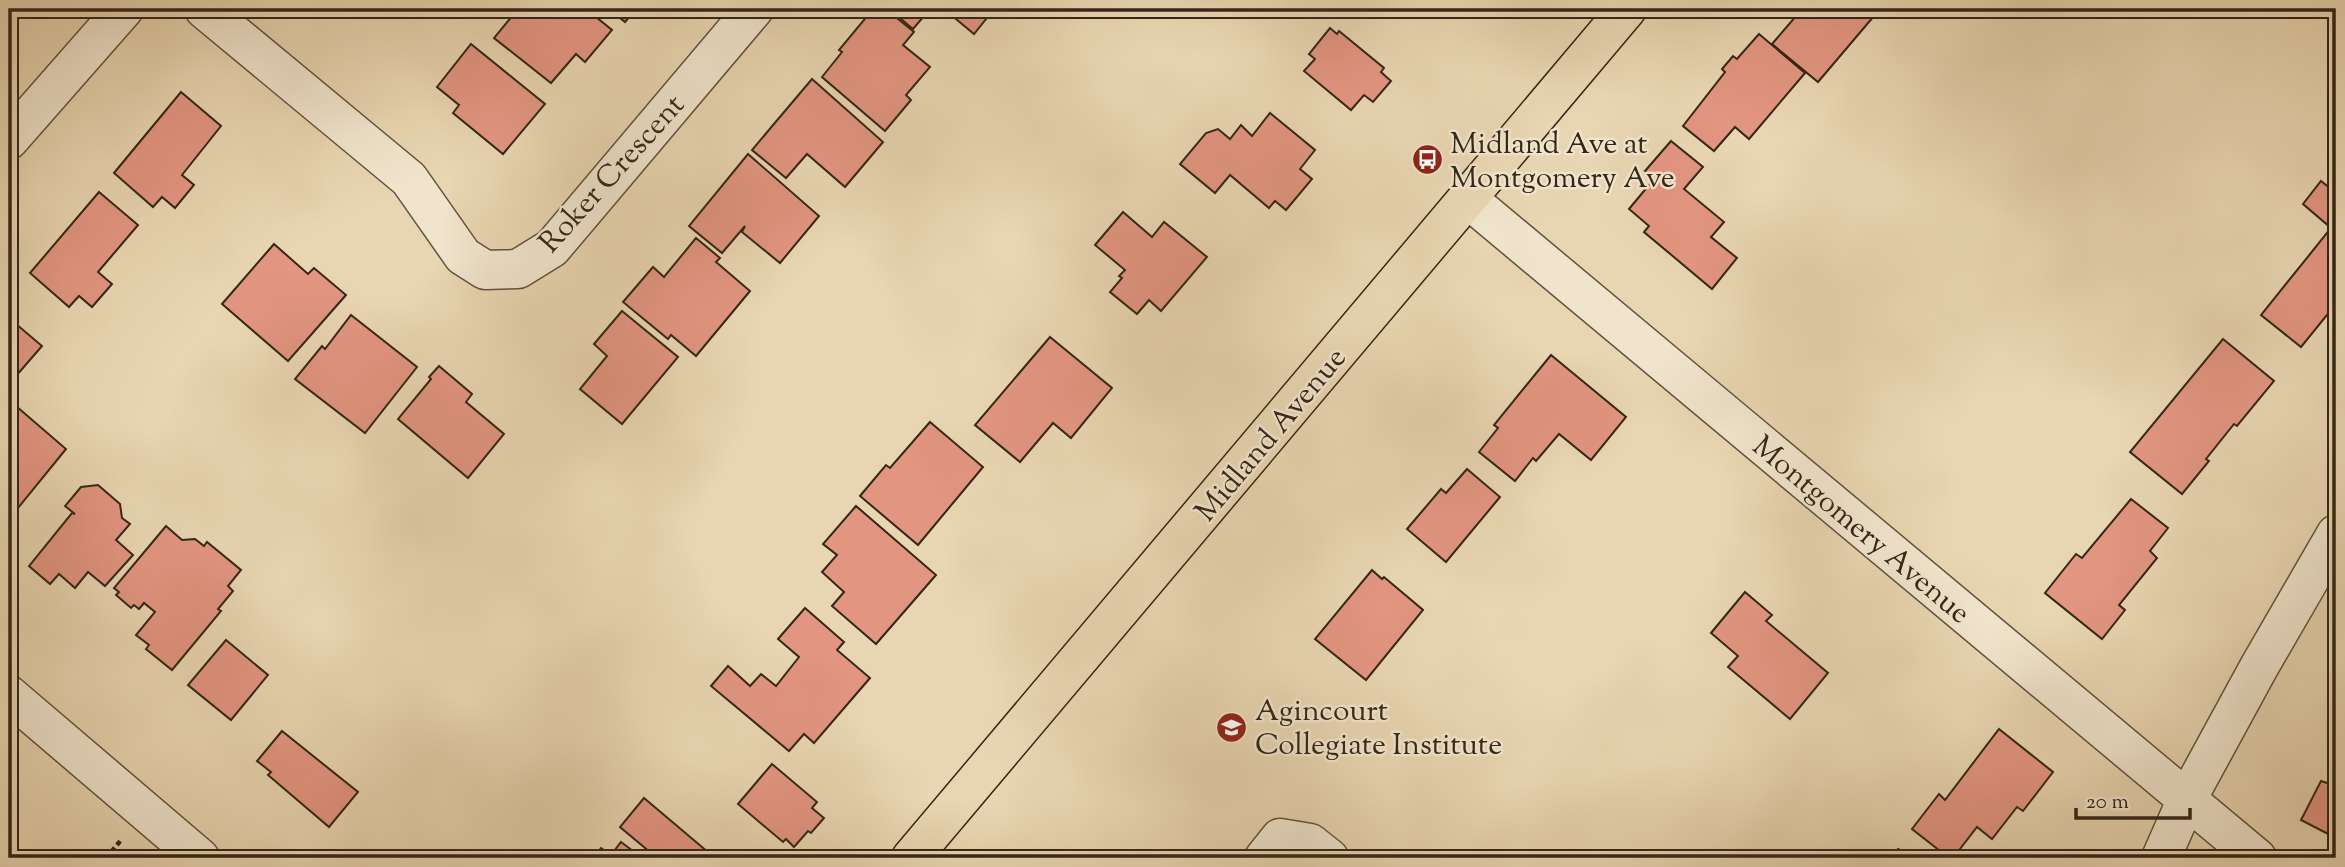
<svg xmlns="http://www.w3.org/2000/svg" width="2345" height="867" viewBox="0 0 2345 867" font-family="'Sorts Mill Goudy',serif">
	<style>
		.building { fill: #e29581; stroke: #342616; stroke-width: 2 }
		.lines { fill: none; stroke-linecap: round; stroke-linejoin: round }
		.minor-casing { stroke: #61523d; stroke-width: 41 }
		.major-casing { stroke: #342616; stroke-width: 41 }
		.path { stroke: #342616; stroke-width: 4.5; stroke-dasharray: 5 3.5; stroke-linecap: butt }
		.minor { stroke: #f0e4cc; stroke-width: 38 }
		.major { stroke: #e8d5b1; stroke-width: 38 }
		.labels { text-anchor: middle; stroke-width: 5; stroke-linejoin: round; paint-order: stroke }
		.poi-label { font-size: 30px; fill: #342616; stroke: #f0e4cc; text-anchor: start }
		.street-label { font-size: 30px; fill: #342616; stroke: #f0e4cc }
	</style>
	<rect width="100%" height="100%" fill="#e8d5b1"/>
	<filter id="stains"><feTurbulence type="fractalNoise" baseFrequency=".00286" numOctaves="4"/><feColorMatrix values="0 0 0 0 .2 0 0 0 0 .09 0 0 0 0 .02 0 0 0 .5 -.17"/></filter>
	<radialGradient id="worn" r=".72"><stop offset=".6" stop-color="#630" stop-opacity="0"/><stop offset="1" stop-color="#630" stop-opacity=".3"/></radialGradient>
	<g class="building">
		<path d="M518,9h68l26,21 -27,32 -9,-8 -25,29 -57,-45z"/>
		<path d="M609,9h27l-11,13z"/>
		<path d="M873,9h13l28,23 -11,13 27,22 -24,28 5,5 -26,31 -63,-54 20,-25 -3,-2z"/>
		<path d="M889,9h41l-17,20z"/>
		<path d="M944,9h50l-20,25z"/>
		<path d="M1802,9h78l-62,73 -46,-38z"/>
		<path d="M1330,28l7,6 2,-3 45,37 -3,4 10,9 -18,21 -9,-7 -13,15 -47,-39 11,-12 -6,-5z"/>
		<path d="M1759,34l46,39 -56,66 -14,-12 -21,24 -31,-25 42,-54 -3,-3 11,-13 4,3z"/>
		<path d="M471,44l74,60 -42,50 -50,-41 6,-8 -22,-18z"/>
		<path d="M812,79l71,63 -38,45 -38,-33 -21,24 -34,-28z"/>
		<path d="M181,92l40,34 -39,49 12,10 -19,23 -13,-11 -9,10 -39,-34z"/>
		<path d="M1270,113l45,37 -15,19 12,10 -26,31 -11,-9 -6,7 -39,-33 -15,18 -35,-29 26,-31 12,-4 12,10 11,-14 11,11z"/>
		<path d="M1671,141l32,26 -19,22 40,33 -13,15 26,21 -25,31 -68,-57 5,-6 -20,-17 25,-30 -9,-8z"/>
		<path d="M748,154l71,62 -39,47 -38,-31 3,-6 -23,27 -33,-27z"/>
		<path d="M2321,181l15,12v111l-35,43 -40,-32 70,-87 -28,-24z"/>
		<path d="M99,192l39,33 -40,47 14,12 -20,23 -13,-11 -10,11 -39,-34z"/>
		<path d="M1123,212l29,25 12,-15 43,35 -46,54 -12,-11 -12,14 -27,-22 12,-14 -3,-2 6,-6 -30,-25z"/>
		<path d="M696,238l24,20 -4,4 34,29 -54,65 -25,-21 -3,4 -45,-37 30,-35 11,10z"/>
		<path d="M274,244l34,30 6,-6 32,27 -58,66 -66,-57z"/>
		<path d="M622,311l56,46 -56,67 -42,-35 27,-33 -13,-12z"/>
		<path d="M351,315l66,52 -52,66 -70,-54 27,-33 3,3z"/>
		<path d="M9,318l33,28 -33,38z"/>
		<path d="M1050,337l62,51 -41,50 -18,-15 -33,39 -45,-37z"/>
		<path d="M2223,339l51,42 -37,45 -3,-2 -28,35 3,2 -27,33 -52,-42z"/>
		<path d="M1551,355l75,62 -35,43 -32,-26 -23,27 -3,-3 -18,23 -36,-29 19,-24 -4,-3z"/>
		<path d="M439,366l33,28 -6,8 38,32 -36,44 -70,-59 33,-40 -2,-2z"/>
		<path d="M9,400l57,49 -57,70z"/>
		<path d="M930,422l53,45 -65,78 -58,-49 26,-31 4,3z"/>
		<path d="M1467,469l33,28 -54,65 -39,-33 34,-40 5,4z"/>
		<path d="M98,485l22,19 2,14 8,6 -14,16 17,15 -28,31 -17,-14 -13,16 -16,-14 -9,10 -21,-18 43,-53 3,1 -10,-8 16,-19z"/>
		<path d="M2131,499l37,29 -18,23 7,7 -38,47 6,5 -23,29 -57,-46 31,-39 6,4z"/>
		<path d="M856,506l80,69 -60,69 -44,-38 12,-14 -22,-20 15,-17 -14,-11z"/>
		<path d="M166,526l16,14 13,-1 9,7 3,-4 34,28 -13,16 5,5 -15,18 3,2 -49,59 -26,-21 3,-4 -13,-10 19,-23 -11,-9 -5,6 -5,-4 -3,3 -15,-13 3,-3 -5,-4z"/>
		<path d="M1372,570l10,9 2,-2 39,33 -57,70 -51,-41z"/>
		<path d="M1745,592l27,23 -6,6 62,52 -38,46 -62,-52 10,-11 -27,-23z"/>
		<path d="M805,608l39,34 -7,8 33,28 -56,65 -10,-9 -15,17 -78,-65 17,-20 22,20 11,-12 15,12 23,-29 -21,-18z"/>
		<path d="M226,640l42,35 -37,45 -43,-35z"/>
		<path d="M1999,729l54,43 -30,39 -6,-4 -25,32 -15,-12 -24,31h-4l-37,-29 27,-35 6,6z"/>
		<path d="M282,731l76,61 -29,35 -61,-52 3,-3 -14,-11z"/>
		<path d="M772,764l45,38 -5,6 12,10 -13,15 -3,-2 -14,16 -8,-8 -3,3 -45,-38z"/>
		<path d="M2336,765v73l-35,-18 20,-39 6,2z"/>
		<path d="M644,798l71,60h-58l-37,-31z"/>
		<path d="M621,842l20,15 4,-4 7,5h-59l8,-10 10,7z"/>
		<path d="M1898,849l18,9h-23z"/>
	</g>
	<g class="lines">
		<defs>
			<g id="minor">
				<path d="M204,9l205,170 54,77 22,14 33,-1 34,-21 202,-239"/>
				<path d="M9,140l115,-131"/>
				<path d="M1468,199l789,659"/>
				<path d="M9,695l191,163"/>
				<path d="M1264,858l16,-20 30,5 19,15"/>
				<path d="M2161,858l25,-57 73,-134 77,-133"/>
			</g>
			<path id="major" d="M911,858l716,-849"/>
		</defs>
		<use href="#minor" class="minor-casing"/>
		<use href="#major" class="major-casing"/>
		<path class="path" d="M106,858l16,-19"/>
		<use href="#minor" class="minor"/>
		<use href="#major" class="major"/>
	</g>
	<defs>
		<symbol id="bus-disc" viewBox="-11 -11 22 22"><circle r="9.5" fill="#8f2418" stroke="#f0e4cc"/><path d="M-5-6H5V4H4V6H2V4H-2V6H-4V4H-5ZM-3.5-4V0h7V-4ZM-3.5 1.2v1.5H-2V1.2ZM2 1.2v1.5H3.5V1.2Z" fill="#fff"/></symbol>
		<symbol id="school-disc" viewBox="-11 -11 22 22"><circle r="9.5" fill="#8f2418" stroke="#f0e4cc"/><path d="M0-5L7-2L0 1L-7-2ZM-4 1L0 2.5L4 1V4Q0 6-4 4Z" fill="#fff"/></symbol>
	</defs>
	<g fill-rule="evenodd">
		<use href="#bus-disc" x="1410" y="142" width="35" height="35"/>
		<use href="#school-disc" x="1214" y="710" width="35" height="35"/>
	</g>
	<g class="labels">
		<g class="poi-label">
			<text x="1450" y="153">Midland Ave at<tspan x="1450" dy="34">Montgomery Ave</tspan></text>
			<text x="1255" y="720">Agincourt<tspan x="1255" dy="34">Collegiate Institute</tspan></text>
		</g>
		<g class="street-label">
			<text transform="translate(611 173) rotate(-48)" y="10">Roker Crescent</text>
			<text transform="translate(1270 434) rotate(-50)" y="10">Midland Avenue</text>
			<text transform="translate(1862 529) rotate(40)" y="10">Montgomery Avenue</text>
		</g>
	</g>
	<rect width="2345" height="867" fill="none" stroke="#e8d5b1" stroke-width="35"/>
	<rect x="10" y="10" width="2324" height="846" fill="none" stroke="#342616" stroke-width="3.5"/>
	<rect x="18" y="18" width="2310" height="832" fill="none" stroke="#342616" stroke-width="2"/>
	<path d="M2076 808v10h114v-10" fill="none" stroke="#342616" stroke-width="3.5"/>
	<text x="2086" y="808" font-size="21" fill="#342616" stroke="#f0e4cc" stroke-width="5" paint-order="stroke">20 m</text>
	<rect width="100%" height="100%" filter="url(#stains)"/>
	<rect width="100%" height="100%" fill="url(#worn)"/>
</svg>
